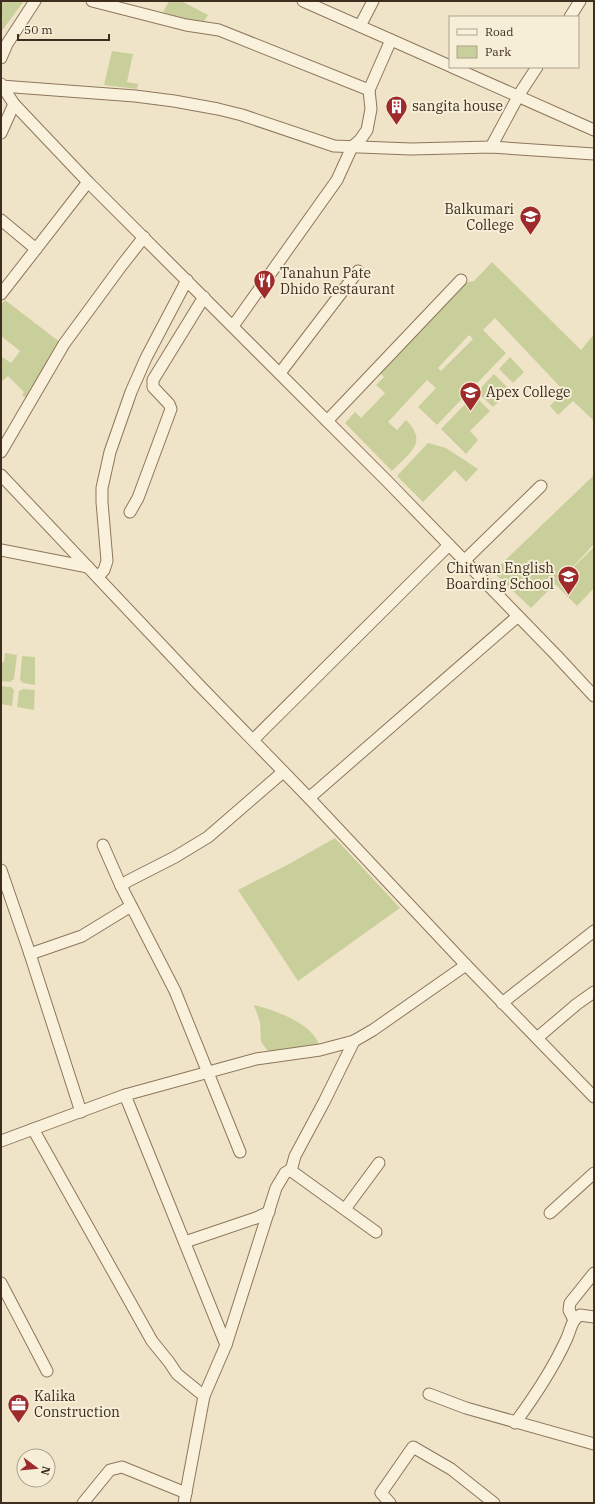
<svg xmlns="http://www.w3.org/2000/svg" width="595" height="1504" viewBox="0 0 595 1504" font-family="'IBM Plex Serif',serif">
	<style>
		.green { fill: #c9cf9b; fill-rule: evenodd }
		.lines { fill: none; stroke-linecap: round; stroke-linejoin: round }
		.street-casing { stroke: #8d765c; stroke-width: 13 }
		.street { stroke: #faf1dc; stroke-width: 11 }
		.labels { text-anchor: middle; stroke-width: 4; stroke-linejoin: round; paint-order: stroke }
		.poi-label { font-size: 14px; fill: #3d2e20; stroke: #f7eed8; text-anchor: start }
	</style>
	<rect width="100%" height="100%" fill="#f0e4c8"/>
	<g class="green">
		<path d="M1,1h23l-23,31z"/>
		<path d="M169,1h12l27,14 -4,6 -20,-2 -21,-7z"/>
		<path d="M112,51l21,3 -6,28 11,2 -1,5 -33,-4z"/>
		<path d="M492,262l89,88 13,-16v87l-21,-20 -15,14 -8,-9 14,-15 -69,-73 -12,12 23,23 -69,72 -19,-18 18,-19 -9,-8 -39,42 9,8 9,-10c23,23 3,33 -14,51l-47,-48 10,-11 6,6 24,-25 -9,-8 8,-8 -5,-5 83,-89 12,-2zM469,335l4,4 -32,32 -3,-3z"/>
		<path d="M5,300l56,43 -33,56 -2,-1 -4,-3 2,-3 -16,-16 -7,6v-26l10,7 9,-12 -19,-15v-31z"/>
		<path d="M510,357l14,15 -11,11 -14,-14z"/>
		<path d="M494,374l16,16 -17,17 -16,-15z"/>
		<path d="M474,395l16,16 -20,20 8,9 -12,14 -25,-25z"/>
		<path d="M428,443l18,5 32,21 -12,13 -11,-12 -32,32 -26,-26z"/>
		<path d="M594,475v69l-28,30 28,-27v41l-17,18 -22,-22 -24,24 -38,-36z"/>
		<path d="M5,653l12,2 -3,24 -4,3 -9,-1v-19h3z"/>
		<path d="M22,656l13,1v28l-12,-2 -3,-3z"/>
		<path d="M1,686l10,1 3,3 -2,16 -11,-2z"/>
		<path d="M23,689l12,1 -1,20 -17,-3 2,-16z"/>
		<path d="M335,838l65,70 -102,73 -60,-91 51,-26z"/>
		<path d="M254,1005c20,5 56,17 65,39l-48,7 -4,-1 -6,-8 -1,-20z"/>
	</g>
	<g class="lines">
		<defs>
			<g id="street">
				<path d="M92,1l94,24 33,5 150,60 2,19 -4,21 -7,10 -8,7 -15,33 -104,146"/>
				<path d="M303,1l147,65"/>
				<path d="M570,17l10,-16"/>
				<path d="M360,26l13,-25"/>
				<path d="M1,58l6,-14 28,-43"/>
				<path d="M452,67l142,63"/>
				<path d="M1,84l13,20 74,78 299,299 169,174 38,41"/>
				<path d="M1,86l134,10 39,5 44,8 24,6 92,31 77,3 80,-2 103,7"/>
				<path d="M369,90l22,-50"/>
				<path d="M1,133l13,-29"/>
				<path d="M491,147l29,-54 17,-26"/>
				<path d="M1,220l35,29"/>
				<path d="M1,294l87,-112"/>
				<path d="M280,373l78,-102"/>
				<path d="M327,421l134,-141"/>
				<path d="M1,452l63,-108 58,-79 22,-28"/>
				<path d="M1,475l200,212 108,111 157,167 128,132"/>
				<path d="M130,512l8,-14 33,-89 -2,-5 -16,-17v-7l51,-83"/>
				<path d="M1,550l87,17"/>
				<path d="M464,561l77,-75"/>
				<path d="M98,577l6,-7 3,-9 -5,-59v-14l8,-36 21,-60 15,-34 41,-78"/>
				<path d="M253,740l196,-195"/>
				<path d="M309,798l209,-182"/>
				<path d="M103,845l18,41"/>
				<path d="M1,870l28,81 52,161"/>
				<path d="M30,954l52,-18 49,-30"/>
				<path d="M502,1003l92,-72"/>
				<path d="M537,1038l40,-34 17,-12"/>
				<path d="M125,1095l101,250"/>
				<path d="M33,1129l119,212 17,21 8,12 27,22"/>
				<path d="M1,1141l124,-46 131,-36 64,-9 34,-9 19,-11 93,-65"/>
				<path d="M240,1152l-65,-161 -54,-105 7,-5 47,-24 33,-20 75,-65"/>
				<path d="M290,1170l86,62"/>
				<path d="M345,1209l34,-46"/>
				<path d="M550,1213l44,-40"/>
				<path d="M185,1242l71,-24 13,-6"/>
				<path d="M1,1283l46,88"/>
				<path d="M574,1320l-5,-10 1,-7 24,-30"/>
				<path d="M429,1394l37,14 128,36"/>
				<path d="M515,1423c20,-27 38,-54 52,-85 4,-9 4,-17 13,-23l14,2"/>
				<path d="M83,1503l27,-33 12,-3 64,26"/>
				<path d="M184,1503l20,-107 22,-51 50,-157 9,-15 5,-3 2,-3 3,-11 29,-54 30,-61"/>
				<path d="M390,1503l-9,-10 32,-46 38,22 43,34"/>
			</g>
		</defs>
		<use href="#street" class="street-casing"/>
		<use href="#street" class="street"/>
	</g>
	<defs>
		<symbol id="building-pin" viewBox="-11 -11 22 30"><path d="M0 17L-7.5 6A9.5 9.5 0 1 1 7.5 6Z" fill="#9e2a2b" stroke="#f7eed8"/><path d="M-4-6H4V6H1V3H-1V6H-4ZM-2.5-4.3h1.7v1.8h-1.7ZM.8-4.3h1.7v1.8H.8ZM-2.5-1h1.7V.8h-1.7ZM.8-1h1.7V.8H.8Z" fill="#fff"/></symbol>
		<symbol id="university-pin" viewBox="-11 -11 22 30"><path d="M0 17L-7.5 6A9.5 9.5 0 1 1 7.5 6Z" fill="#9e2a2b" stroke="#f7eed8"/><path d="M0-5L7-2L0 1L-7-2ZM-4 1L0 2.5L4 1V4Q0 6-4 4Z" fill="#fff"/></symbol>
		<symbol id="restaurant-pin" viewBox="-11 -11 22 30"><path d="M0 17L-7.5 6A9.5 9.5 0 1 1 7.5 6Z" fill="#9e2a2b" stroke="#f7eed8"/><path d="M-5-6h1v4h1v-4h1v4h1v-4h1v5L-1.5 .5V6h-2V.5L-5-1ZM5-6V6H3V1.5H1.5Q1.5-4 5-6Z" fill="#fff"/></symbol>
		<symbol id="school-pin" viewBox="-11 -11 22 30"><path d="M0 17L-7.5 6A9.5 9.5 0 1 1 7.5 6Z" fill="#9e2a2b" stroke="#f7eed8"/><path d="M0-5L7-2L0 1L-7-2ZM-4 1L0 2.5L4 1V4Q0 6-4 4Z" fill="#fff"/></symbol>
		<symbol id="office-pin" viewBox="-11 -11 22 30"><path d="M0 17L-7.5 6A9.5 9.5 0 1 1 7.5 6Z" fill="#9e2a2b" stroke="#f7eed8"/><path d="M-6-3h4V-5.5h4V-3h4V5H-6ZM-1-4.5V-3h2v-1.5ZM-6 0V1H6V0Z" fill="#fff"/></symbol>
	</defs>
	<g fill-rule="evenodd">
		<use href="#building-pin" x="384" y="94" width="25" height="34"/>
		<use href="#university-pin" x="518" y="204" width="25" height="34"/>
		<use href="#restaurant-pin" x="252" y="268" width="25" height="34"/>
		<use href="#university-pin" x="458" y="380" width="25" height="34"/>
		<use href="#school-pin" x="556" y="564" width="25" height="34"/>
		<use href="#office-pin" x="6" y="1392" width="25" height="34"/>
	</g>
	<g class="labels">
		<g class="poi-label">
			<text x="412" y="111">sangita house</text>
			<text x="514" y="214" text-anchor="end">Balkumari<tspan x="514" dy="16">College</tspan></text>
			<text x="280" y="278">Tanahun Pate<tspan x="280" dy="16">Dhido Restaurant</tspan></text>
			<text x="486" y="397">Apex College</text>
			<text x="554" y="573" text-anchor="end">Chitwan English<tspan x="554" dy="16">Boarding School</tspan></text>
			<text x="34" y="1401">Kalika<tspan x="34" dy="16">Construction</tspan></text>
		</g>
	</g>
	<rect width="595" height="1504" fill="none" stroke="#3d2e20" stroke-width="4"/>
	<rect x="449" y="16" width="130" height="52" fill="#f7eed8" stroke="#ada18e"/>
	<rect x="457" y="29" width="20" height="6" fill="#faf1dc" stroke="#ada18e"/>
	<text x="485" y="36" font-size="12" fill="#3d2e20">Road</text>
	<rect x="457" y="46" width="20" height="12" fill="#c9cf9b" stroke="#ada18e"/>
	<text x="485" y="56" font-size="12" fill="#3d2e20">Park</text>
	<g transform="translate(36 1468) rotate(106)"><circle r="19" fill="#f7eed8" stroke="#ada18e"/>
	<path d="M0-3L7 15L0 10L-7 15Z" fill="#9e2a2b"/>
	<text y="-6" font-size="11" font-weight="bold" text-anchor="middle" fill="#3d2e20">N</text>
	</g>
	<path d="M18 34v6h91v-6" fill="none" stroke="#3d2e20" stroke-width="2"/>
	<text x="24" y="34" font-size="12" fill="#3d2e20" stroke="#f7eed8" stroke-width="3" paint-order="stroke">50 m</text>
</svg>
